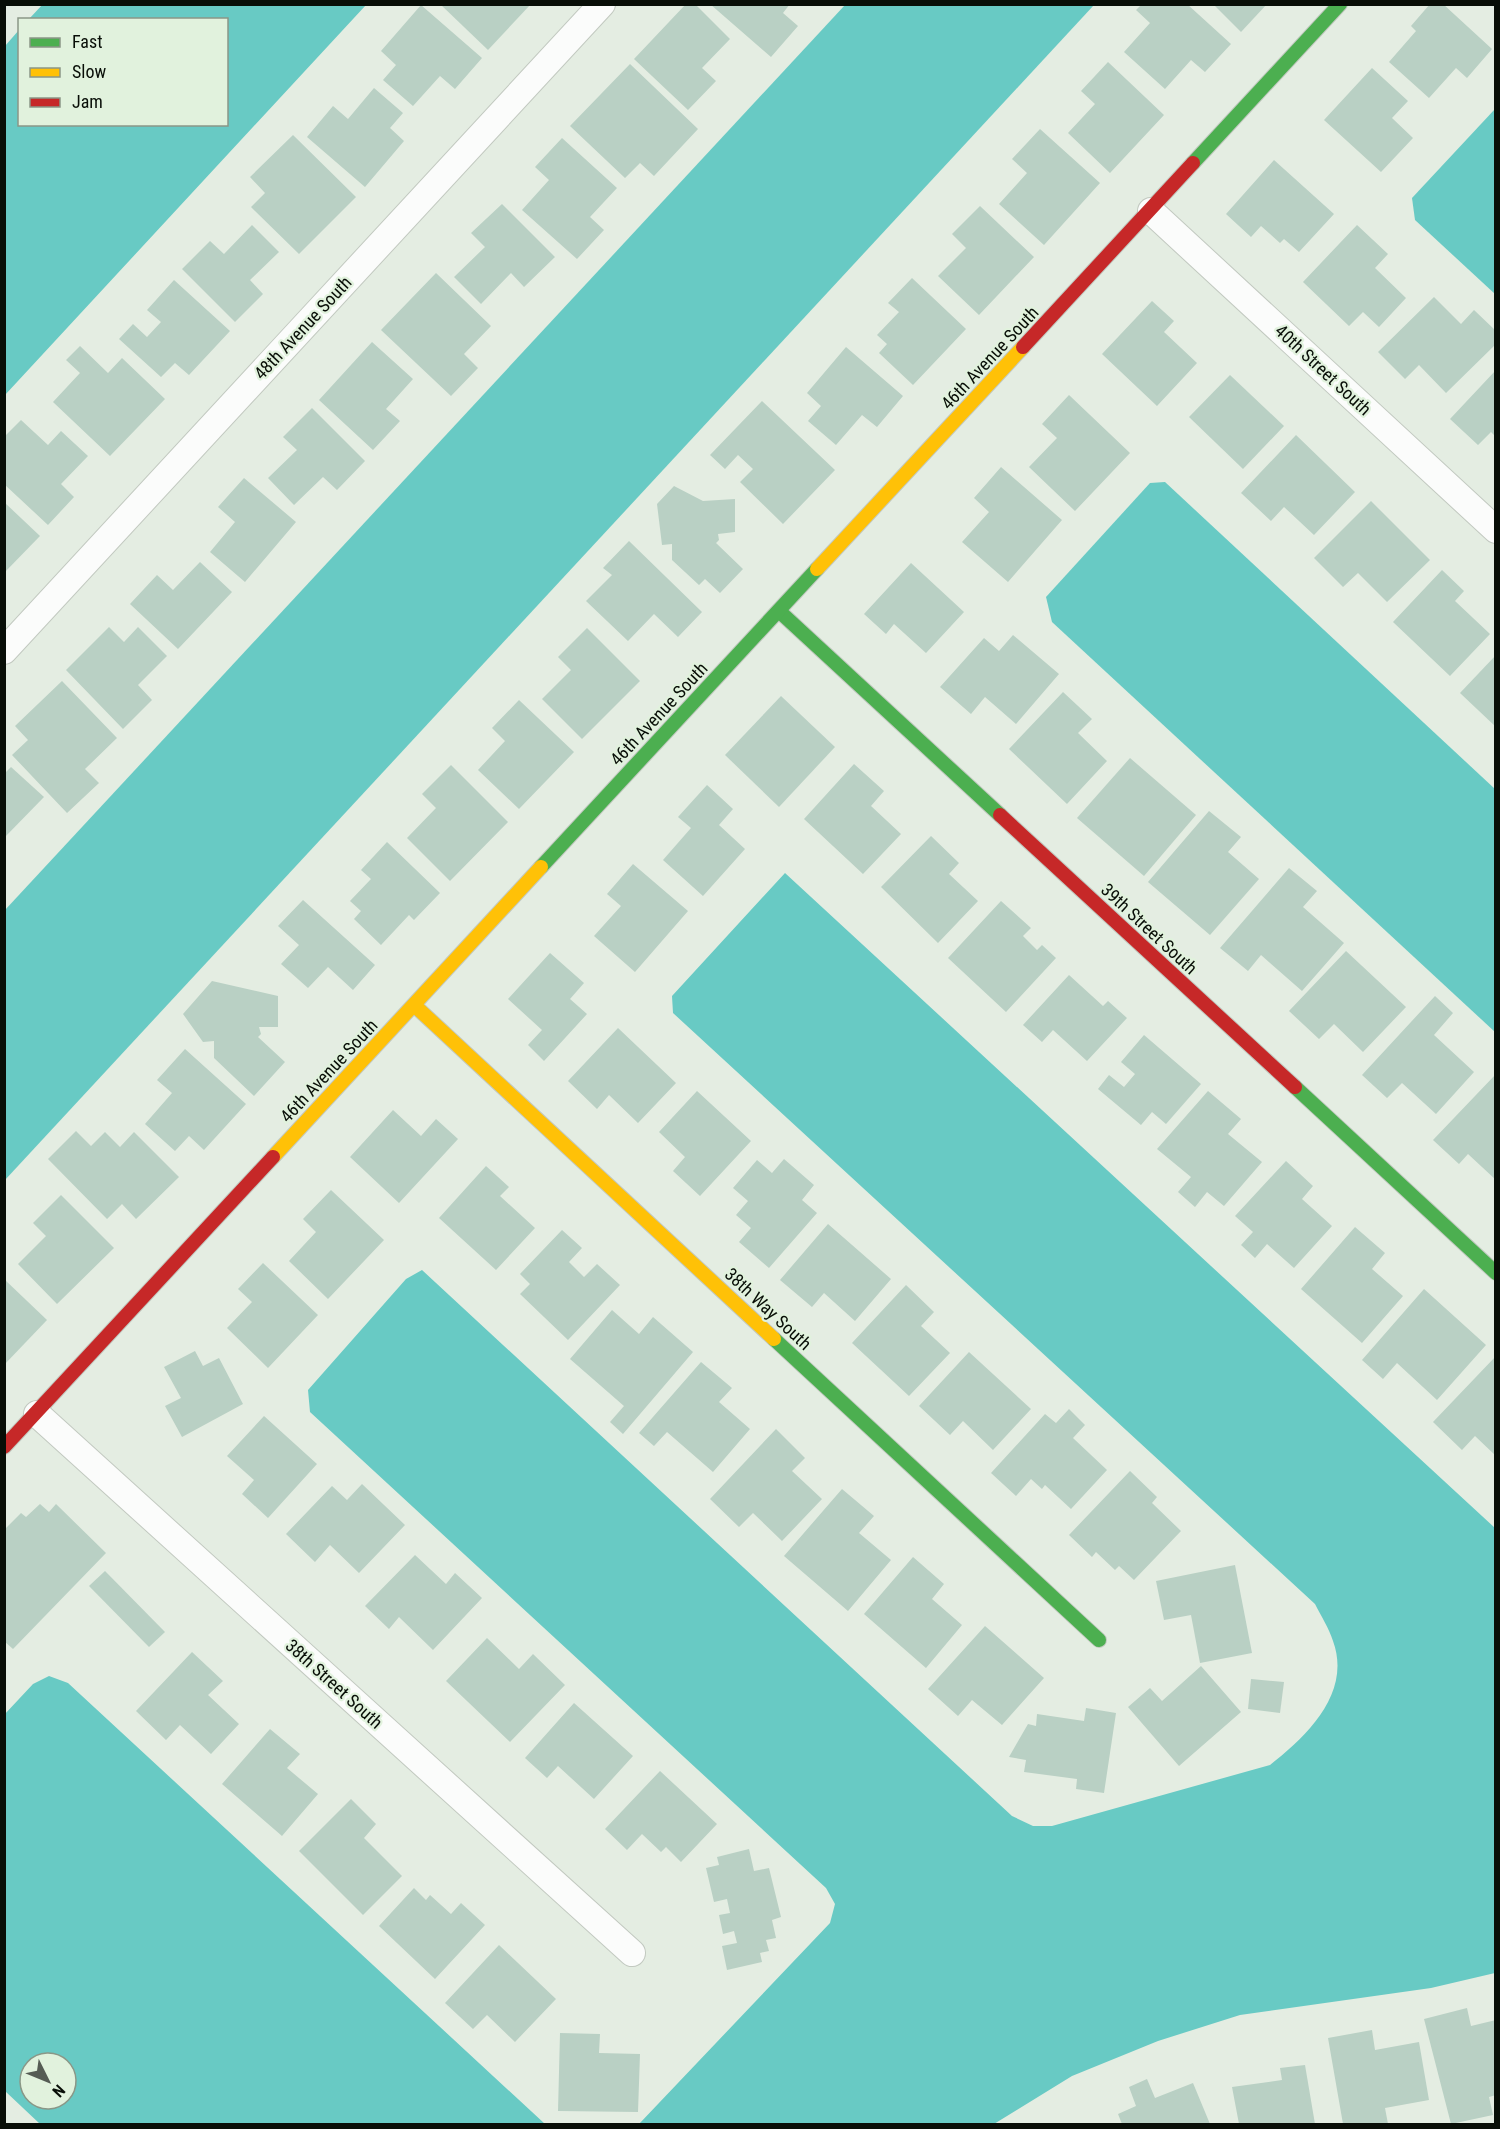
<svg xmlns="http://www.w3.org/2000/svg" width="1500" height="2129" viewBox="0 0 1500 2129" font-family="'Roboto Condensed',sans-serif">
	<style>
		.water { fill: #68cac4; fill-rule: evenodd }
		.building { fill: #b9d0c4 }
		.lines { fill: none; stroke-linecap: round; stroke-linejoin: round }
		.street-casing { stroke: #c2c9c0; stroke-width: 28 }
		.fast-casing { stroke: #c2c9c0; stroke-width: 16 }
		.slow-casing { stroke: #c2c9c0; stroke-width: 16 }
		.jam-casing { stroke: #c2c9c0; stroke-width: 16 }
		.street { stroke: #fbfcfb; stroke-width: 26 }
		.fast { stroke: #4caf50; stroke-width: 14 }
		.slow { stroke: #ffc107; stroke-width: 14 }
		.jam { stroke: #c62828; stroke-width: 14 }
		.labels { text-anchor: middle; stroke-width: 4.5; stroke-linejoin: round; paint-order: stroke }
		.street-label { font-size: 18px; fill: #080e07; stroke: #e1f2dd }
	</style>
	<rect width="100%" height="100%" fill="#e4ede2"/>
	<g class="water">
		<path d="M43,4l323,1 -361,390v-349l14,-16 1,94h206v-104l-197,-1z"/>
		<path d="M845,5h249l-1089,1175v-270z"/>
		<path d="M1495,109v185l-80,-74 -3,-22z"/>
		<path d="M1165,482l330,307v243l-443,-410 -6,-25 104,-114z"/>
		<path d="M785,873l710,655v445l-64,15 -191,27 -82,26 -86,35 -78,48h-355l191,-201 5,-19 -9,-16 -516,-476 -2,-22 98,-111 16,-9 590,546 21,10h19l218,-61c37,-29 82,-72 63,-124 -4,-13 -12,-25 -18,-37l-642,-591 -1,-17z"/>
		<path d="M49,1676l19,7 477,441h-505l-35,-33 -1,-376 29,-31zM30,2063h36v36h-36z"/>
	</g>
	<g class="building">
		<path d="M440,4h91l-43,46z"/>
		<path d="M686,4h9l35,35 -28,29 14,13 -28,29 -54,-51z"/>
		<path d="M710,4h80l-7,9 15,13 -27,31z"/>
		<path d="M1142,4h45l44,40 -26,28 -14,-12 -26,29 -41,-37 26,-29 -14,-13z"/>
		<path d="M1213,4h54l-26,28z"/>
		<path d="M1430,4h13l49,45 -25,29 -11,-10 -27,30 -40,-36 27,-31 -5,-5z"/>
		<path d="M421,5l61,53 -27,31 -15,-13 -27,30 -30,-26 13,-15 -15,-14z"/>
		<path d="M1108,62l56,53 -54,58 -42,-40 27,-29 -14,-13z"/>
		<path d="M630,64l68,65 -44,47 -14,-13 -15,15 -55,-52z"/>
		<path d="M1372,68l36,33 -16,17 21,20 -32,34 -57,-52z"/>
		<path d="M374,88l29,25 -13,15 14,13 -39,46 -58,-50 26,-31 15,13z"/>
		<path d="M1040,129l60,54 -56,62 -45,-41 28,-31 -15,-14z"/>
		<path d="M293,135l63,62 -57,57 -48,-47 14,-14 -15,-16z"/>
		<path d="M562,138l55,50 -27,29 14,13 -27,29 -55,-49 27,-30 -14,-13z"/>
		<path d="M1274,160l60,54 -35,38 -15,-13 -4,4 -19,-17 -10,11 -25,-23z"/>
		<path d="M502,204l53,53 -31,30 -13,-14 -30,31 -27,-27 31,-30 -14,-14z"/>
		<path d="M980,206l54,51 -55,58 -41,-39 28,-28 -14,-14z"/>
		<path d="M252,225l27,27 -29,28 13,14 -28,28 -53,-53 28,-28 14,13z"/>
		<path d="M1357,225l31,29 -13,14 31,30 -27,29 -16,-15 -14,14 -46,-44z"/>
		<path d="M436,273l55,53 -27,28 14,14 -27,28 -70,-66z"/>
		<path d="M912,278l54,51 -53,56 -34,-32 8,-9 -10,-9 22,-23 -11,-9z"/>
		<path d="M174,280l56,51 -41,44 -14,-12 -14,14 -42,-38 14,-15 14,13 14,-15 -14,-12z"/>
		<path d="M1434,297l27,27 13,-14 22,21v13l-50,49 -27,-28 -14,14 -27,-27z"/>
		<path d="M1152,301l22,20 -10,11 33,31 -40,43 -55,-52z"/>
		<path d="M372,342l41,37 -27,30 14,12 -27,29 -54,-50z"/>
		<path d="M80,346l28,27 14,-15 43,41 -55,57 -57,-54 27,-29 -14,-13z"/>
		<path d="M846,347l57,49 -26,31 -15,-12 -26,30 -28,-24 13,-15 -14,-13z"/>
		<path d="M1496,370v67l-5,-5 -13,13 -28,-26z"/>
		<path d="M1230,375l54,51 -41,43 -54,-52z"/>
		<path d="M1069,395l61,58 -55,58 -46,-44 28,-29 -15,-14z"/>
		<path d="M762,401l73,69 -52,54 -43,-42 13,-13 -15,-14 -13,14 -15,-14z"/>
		<path d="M312,408l53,53 -28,29 -14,-13 -29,28 -26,-27 29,-28 -14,-13z"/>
		<path d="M21,420l27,25 13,-14 27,25 -27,28 13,13 -26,28 -44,-41v-47z"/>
		<path d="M1296,435l59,57 -41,43 -30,-28 -13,14 -30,-28z"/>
		<path d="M1001,467l61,53 -54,62 -46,-40 27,-30 -15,-14z"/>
		<path d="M244,478l52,44 -51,60 -35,-30 25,-30 -17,-15z"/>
		<path d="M674,486l29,15 32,-2v33l-17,2 1,6 -3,3 27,26 -23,24 -15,-14 -6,6 -27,-25v-16l-10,1 -5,-41z"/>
		<path d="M1371,501l59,59 -43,42 -29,-29 -15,14 -29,-29z"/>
		<path d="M4,502l36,34 -36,37z"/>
		<path d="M629,541l73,71 -24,25 -24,-23 -26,27 -42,-40 26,-26 -9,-7z"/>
		<path d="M200,562l32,30 -54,57 -48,-45 27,-29 16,15z"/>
		<path d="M911,563l53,49 -38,41 -32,-29 -8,10 -22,-20z"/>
		<path d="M1442,570l22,21 -9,10 35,33 -40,42 -57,-54z"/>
		<path d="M109,627l15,15 14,-15 29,29 -29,29 14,15 -29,29 -57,-59z"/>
		<path d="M587,628l53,53 -58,58 -40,-40 29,-29 -13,-13z"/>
		<path d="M1013,635l46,39 -43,50 -31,-27 -14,17 -31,-27 44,-49 15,13z"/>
		<path d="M1496,655v72l-36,-34z"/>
		<path d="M62,681l55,57 -32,31 14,14 -32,30 -55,-58 16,-15 -13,-14z"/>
		<path d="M1063,692l29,27 -14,14 29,28 -40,43 -58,-55z"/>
		<path d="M781,696l54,51 -56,60 -54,-52z"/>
		<path d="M519,700l55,52 -55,57 -41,-39 27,-29 -13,-13z"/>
		<path d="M1130,758l66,57 -52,61 -67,-58z"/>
		<path d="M854,764l30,27 -13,15 30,28 -38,40 -59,-55z"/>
		<path d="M451,765l57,57 -58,59 -43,-43 29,-30 -14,-14z"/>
		<path d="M11,767l33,30 -40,41v-64z"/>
		<path d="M707,785l26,24 -14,16 26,24 -42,47 -40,-36 28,-32 -13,-11z"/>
		<path d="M1209,811l32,26 -13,15 31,27 -49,56 -62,-53z"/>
		<path d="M931,836l28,27 -10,11 29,27 -40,42 -57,-56z"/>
		<path d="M387,842l53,51 -26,27 -5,-5 -28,30 -27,-26 7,-8 -11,-10 21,-22 -10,-9z"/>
		<path d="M633,864l55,47 -53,61 -41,-36 27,-30 -14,-12z"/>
		<path d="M1289,868l28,23 -14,16 41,36 -42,48 -41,-36 -13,16 -28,-23z"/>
		<path d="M303,900l72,65 -22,25 -25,-23 -20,21 -27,-24 18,-19 -21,-19z"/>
		<path d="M1001,901l30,27 -8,8 14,14 5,-5 14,13 -50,54 -58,-54z"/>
		<path d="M1346,951l60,56 -43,45 -29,-28 -15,15 -30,-28z"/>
		<path d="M550,953l34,30 -14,16 17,15 -43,47 -16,-16 14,-15 -34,-31z"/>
		<path d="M1069,975l34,31 5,-5 19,17 -40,43 -34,-31 -11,12 -19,-17z"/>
		<path d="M212,981l66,15v31h-19l2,7 -3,3 27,25 -31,34 -40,-38v-17l-11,1 -20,-28z"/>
		<path d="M1435,996l18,17 -19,22 40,37 -38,42 -34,-31 -15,15 -25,-23z"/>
		<path d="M618,1028l58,55 -38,40 -29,-28 -12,14 -29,-28z"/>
		<path d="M1144,1035l57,49 -35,40 -14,-12 -11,13 -43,-36 11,-14 15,12 11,-13 -14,-12z"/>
		<path d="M185,1049l61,55 -42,46 -15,-14 -14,15 -30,-27 27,-31 -15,-13z"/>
		<path d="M1496,1074v106l-28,-26 -9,10 -26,-24z"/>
		<path d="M697,1091l54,50 -51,55 -27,-25 12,-14 -26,-25z"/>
		<path d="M1208,1091l33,28 -13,15 34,28 -38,44 -17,-14 -12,15 -17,-15 13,-15 -34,-28z"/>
		<path d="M393,1110l28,26 15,-17 22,20 -59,64 -49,-46z"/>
		<path d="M76,1131l15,15 14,-14 15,15 14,-15 45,45 -43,42 -14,-15 -15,15 -59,-60z"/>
		<path d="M784,1159l30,26 -12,15 15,13 -48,55 -30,-26 12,-14 -15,-13 12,-14 -15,-13 24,-28 15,13z"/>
		<path d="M1286,1161l27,25 -11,13 30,27 -38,42 -27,-24 -12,14 -14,-13 12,-13 -18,-16z"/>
		<path d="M486,1166l23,21 -9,9 35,32 -39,42 -57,-52z"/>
		<path d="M331,1190l53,50 -56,59 -39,-38 27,-29 -13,-13z"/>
		<path d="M61,1195l53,53 -57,56 -39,-40 28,-28 -13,-13z"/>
		<path d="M828,1224l63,55 -36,42 -31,-28 -12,14 -32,-27z"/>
		<path d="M1355,1227l30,26 -13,16 31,27 -41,47 -61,-54z"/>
		<path d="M562,1230l20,18 -13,14 15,15 13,-13 23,21 -52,55 -48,-46 10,-10 -10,-10z"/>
		<path d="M263,1263l55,52 -50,53 -41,-40 25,-26 -14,-13z"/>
		<path d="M4,1279l43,41 -43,45z"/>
		<path d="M906,1285l28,27 -13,14 29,27 -41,43 -57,-53z"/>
		<path d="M1424,1289l62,56 -49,55 -40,-37 -14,16 -21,-19z"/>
		<path d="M612,1310l27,24 14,-17 40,35 -70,82 -13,-12 14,-16 -54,-47z"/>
		<path d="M195,1351l8,15 16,-8 24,46 -61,33 -17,-31 16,-8 -17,-31z"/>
		<path d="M969,1352l62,57 -38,41 -30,-29 -13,14 -31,-29z"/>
		<path d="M1496,1356v100l-21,-20 -13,14 -29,-28z"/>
		<path d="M701,1362l31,26 -13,14 31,27 -37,43 -46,-40 -13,14 -15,-13z"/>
		<path d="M1069,1409l16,16 -12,13 34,32 -36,39 -26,-24 -3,4 -11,-10 -15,17 -25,-23 54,-59 11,9z"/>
		<path d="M264,1416l53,48 -49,54 -26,-24 12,-14 -27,-24z"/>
		<path d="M776,1429l29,29 -13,13 30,28 -40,42 -29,-28 -14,14 -29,-28z"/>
		<path d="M1130,1471l27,26 -5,6 29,28 -47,49 -15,-14 -4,4 -19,-18 -4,5 -23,-22z"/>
		<path d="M362,1484l43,41 -46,48 -29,-28 -15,17 -29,-28 46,-48 15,14z"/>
		<path d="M842,1489l32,27 -15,17 32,27 -43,51 -64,-55z"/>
		<path d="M40,1504l9,8 7,-8 50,49 -93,96 -9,-8v-111l17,-17 5,4z"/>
		<path d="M415,1555l31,29 9,-11 27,25 -49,52 -34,-33 -10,12 -24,-23z"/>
		<path d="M913,1557l31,27 -12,15 30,26 -36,43 -62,-54z"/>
		<path d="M1235,1565l17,88 -52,10 -9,-48 -27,5 -8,-39z"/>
		<path d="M105,1571l60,61 -16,15 -60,-61z"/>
		<path d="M985,1626l59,52 -42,47 -30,-25 -14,16 -30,-27z"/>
		<path d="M487,1638l32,31 14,-15 32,31 -55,57 -64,-61z"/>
		<path d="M192,1652l31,29 -15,14 31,29 -28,30 -31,-29 -14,15 -30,-29z"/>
		<path d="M1201,1666l40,46 -62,54 -51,-59 22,-19 12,13z"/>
		<path d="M1251,1679l33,3 -4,31 -32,-4z"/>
		<path d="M574,1703l59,53 -39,43 -36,-33 -11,12 -22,-20z"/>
		<path d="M1086,1708l30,5 -12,80 -28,-4 1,-10 -53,-7 2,-12 -17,-3 19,-33 8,2 1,-12 47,7z"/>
		<path d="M270,1729l30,25 -13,14 31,26 -36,42 -60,-52z"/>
		<path d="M660,1771l57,53 -36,38 -15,-15 -5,5 -19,-18 -15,16 -22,-21z"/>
		<path d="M351,1799l25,25 -12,14 38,38 -39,39 -64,-64z"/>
		<path d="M749,1849l5,22 15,-3 12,49 -9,3 4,18 -10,2 3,11 -9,2 2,9 -35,8 -5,-24 15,-3 -3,-12 -11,3 -4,-19 11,-2 -3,-14 -13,3 -8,-34 13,-3 -2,-8z"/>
		<path d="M414,1888l12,12 4,-5 21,19 10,-11 24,22 -50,54 -56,-53z"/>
		<path d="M499,1945l57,54 -41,43 -28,-27 -14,14 -28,-26z"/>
		<path d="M1467,2008l4,18 25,-6v75l-7,2 4,18 -42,9 -27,-105z"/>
		<path d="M1372,2030l3,20 44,-8 10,58 -44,8 3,16h-45l-15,-86z"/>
		<path d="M560,2033l40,1 -1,19 41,1 -2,58 -80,-1z"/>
		<path d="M1305,2065l10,59h-76l-7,-37 50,-7 -2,-12z"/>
		<path d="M1147,2079l8,19 38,-15 17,41h-88l-4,-10 18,-8 -7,-19z"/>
	</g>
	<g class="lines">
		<defs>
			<g id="street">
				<path d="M1151,211l345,319"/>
				<path d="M4,651l598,-647"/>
				<path d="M37,1414l595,539"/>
			</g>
			<g id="fast">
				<path d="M1193,163l147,-159"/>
				<path d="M779,611l221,204"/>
				<path d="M541,867l276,-298"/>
				<path d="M1295,1087l201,186"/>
				<path d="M774,1339l325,301"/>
			</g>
			<g id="slow">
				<path d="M817,569l206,-222"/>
				<path d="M414,1005l360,334"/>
				<path d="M273,1157l268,-290"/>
			</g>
			<g id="jam">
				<path d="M1023,347l170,-184"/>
				<path d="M1000,815l295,272"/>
				<path d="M4,1447l269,-290"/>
			</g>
		</defs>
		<use href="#street" class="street-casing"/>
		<use href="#fast" class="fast-casing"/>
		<use href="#slow" class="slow-casing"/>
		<use href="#jam" class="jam-casing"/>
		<use href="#street" class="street"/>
		<use href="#fast" class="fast"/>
		<use href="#slow" class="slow"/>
		<use href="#jam" class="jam"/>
	</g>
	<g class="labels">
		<g class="street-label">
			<text transform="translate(303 328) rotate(-47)" y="6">48th Avenue South</text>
			<text transform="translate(990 358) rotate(-47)" y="6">46th Avenue South</text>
			<text transform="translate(1323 370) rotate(43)" y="6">40th Street South</text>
			<text transform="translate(659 714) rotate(-47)" y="6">46th Avenue South</text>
			<text transform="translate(1149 929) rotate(43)" y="6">39th Street South</text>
			<text transform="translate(329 1071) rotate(-47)" y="6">46th Avenue South</text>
			<text transform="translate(768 1309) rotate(43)" y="6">38th Way South</text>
			<text transform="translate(334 1684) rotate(42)" y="6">38th Street South</text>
		</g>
	</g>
	<rect width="1500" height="2129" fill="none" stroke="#080e07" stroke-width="12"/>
	<rect x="18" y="18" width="210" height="108" fill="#e1f2dd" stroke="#8a9787" stroke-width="1.5"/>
	<rect x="30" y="38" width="30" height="9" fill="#4caf50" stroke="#8a9787" stroke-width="1.5"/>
	<text x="72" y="48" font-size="18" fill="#080e07">Fast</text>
	<rect x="30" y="68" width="30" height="9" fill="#ffc107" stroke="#8a9787" stroke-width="1.5"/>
	<text x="72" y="78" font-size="18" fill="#080e07">Slow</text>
	<rect x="30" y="98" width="30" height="9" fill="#c62828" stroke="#8a9787" stroke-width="1.5"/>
	<text x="72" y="108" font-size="18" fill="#080e07">Jam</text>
	<g transform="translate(48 2081) rotate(133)"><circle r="28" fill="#e1f2dd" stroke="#8a9787" stroke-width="1.5"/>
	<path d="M0-4.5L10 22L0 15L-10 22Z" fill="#555c54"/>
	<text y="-9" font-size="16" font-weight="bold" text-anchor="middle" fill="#080e07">N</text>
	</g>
</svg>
